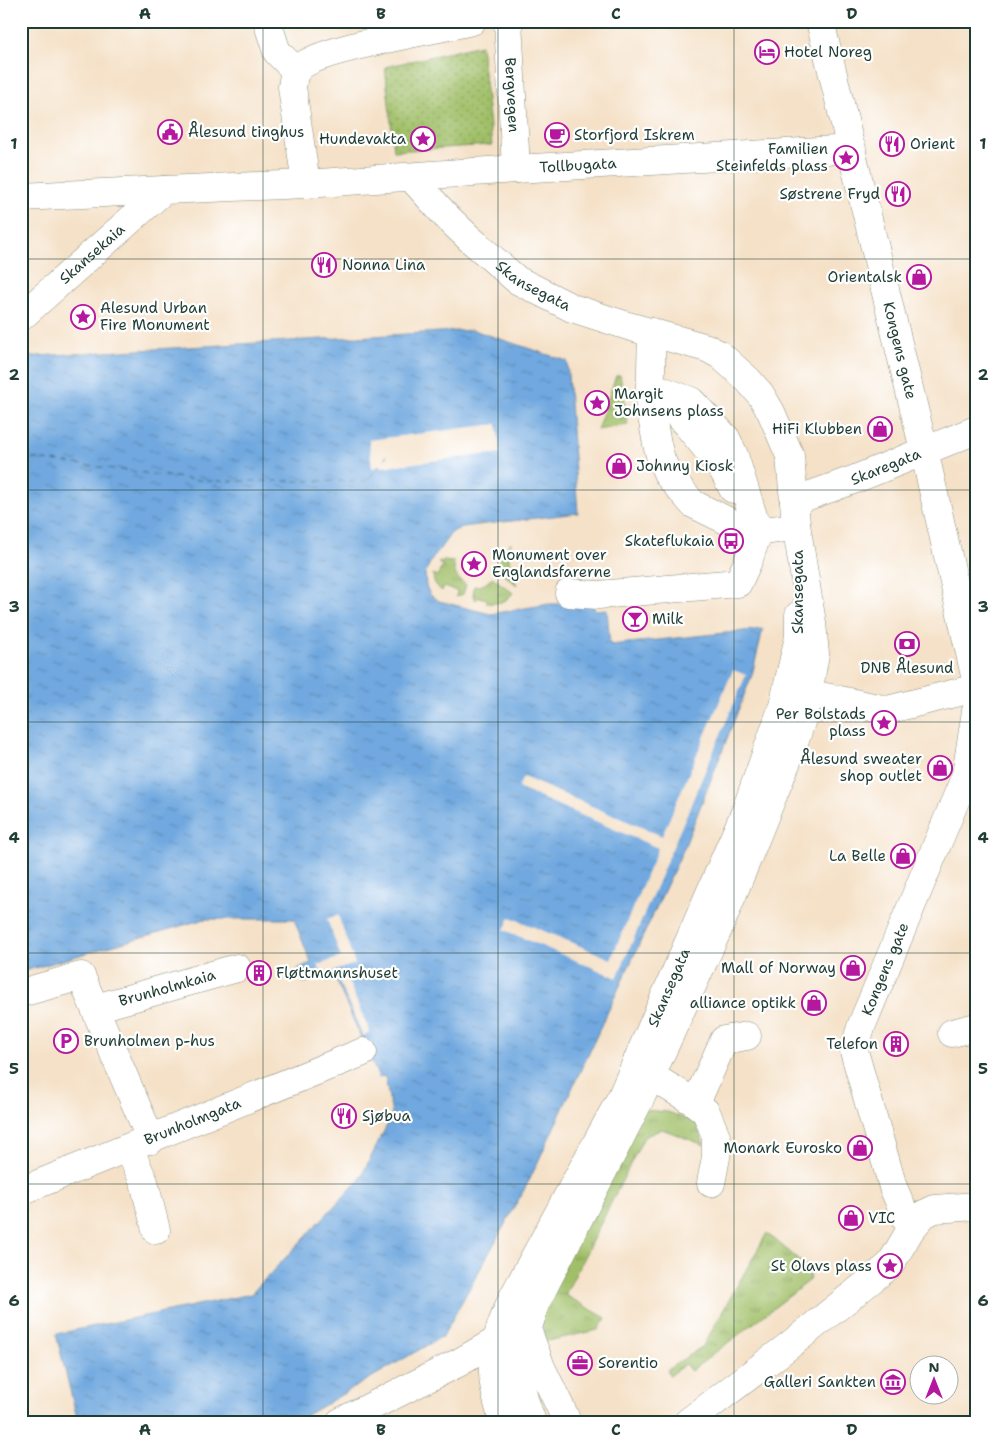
<svg xmlns="http://www.w3.org/2000/svg" width="997" height="1443" viewBox="0 0 997 1443" font-family="'Shantell Sans',sans-serif">
	<style>
		.grass { fill: url(#grass-tufts); stroke: #607e4e }
		.park { fill: url(#park-dots); stroke: #607e4e }
		.water { fill: url(#water-ripples); stroke: #48728a }
		.pier { fill: #f5e1c7 }
		.lines { fill: none; stroke-linecap: round; stroke-linejoin: round }
		.ferry { stroke: #3b6270; stroke-width: 1; stroke-dasharray: 6 5; stroke-linecap: butt }
		.minor-casing { stroke: #8a8f7e; stroke-width: 29 }
		.minor { stroke: #fff; stroke-width: 28 }
		.grid { fill: none; stroke: #1f3d34; stroke-width: 1; stroke-opacity: 0.55 }
		.labels { text-anchor: middle; stroke-width: 4.5; stroke-linejoin: round; paint-order: stroke }
		.poi-label { font-size: 15px; fill: #1f3d34; stroke: #fff; text-anchor: start }
		.street-label { font-size: 15px; fill: #1f3d34; stroke: #fff }
		.neatline { fill: none; stroke: #1f3d34; stroke-width: 2 }
		.grid-label { font-size: 16px; text-anchor: middle; font-weight: bold; fill: #1f3d34 }
	</style>
	<defs>
		<pattern id="grass-tufts" width="24" height="20" patternUnits="userSpaceOnUse" patternTransform="scale(1.25)"><rect width="24" height="20" fill="#a0bf67"/><path d="M3 7l-1-3M5 7V3M7 7l1-3M15 17l-1-3M17 17v-4M19 17l1-3" fill="none" stroke="#829c56"/></pattern>
		<pattern id="park-dots" width="8" height="8" patternUnits="userSpaceOnUse" patternTransform="scale(1.25)"><rect width="8" height="8" fill="#a0bf67"/><path d="M2 2h.1M6 6h.1" fill="none" stroke="#829c56" stroke-width="1.8" stroke-linecap="round"/></pattern>
		<pattern id="water-ripples" width="26" height="14" patternUnits="userSpaceOnUse" patternTransform="scale(1.25)"><rect width="26" height="14" fill="#70a8df"/><path d="M2 4q2-2 4 0t4 0M15 11q2-2 4 0t4 0" fill="none" stroke="#5b8ab6"/></pattern>
	</defs>
	<rect width="100%" height="100%" fill="#fff"/>
	<filter id="ink" filterUnits="userSpaceOnUse"><feTurbulence type="fractalNoise" baseFrequency=".02" numOctaves="2"/><feDisplacementMap in="SourceGraphic" scale="10" xChannelSelector="R" yChannelSelector="G"/><feConvolveMatrix kernelMatrix="1 2 1 2 8 2 1 2 1" color-interpolation-filters="sRGB"/></filter>
	<filter id="wash" filterUnits="userSpaceOnUse"><feTurbulence type="fractalNoise" baseFrequency=".0096" numOctaves="4" result="noise"/><feDisplacementMap in="SourceGraphic" scale="20" xChannelSelector="R" yChannelSelector="G"/><feGaussianBlur stdDeviation="1.12" result="paint"/><feColorMatrix in="noise" values="0 0 0 0 0 0 0 0 0 0 0 0 0 0 0 0 0 1.4 0 .05"/><feComposite in="paint" operator="in"/></filter>
	<g filter="url(#wash)">
		<rect width="100%" height="100%" fill="#f5e1c7"/>
		<g class="grass">
			<path d="M620,375l8,50 -31,5 19,-54z"/>
			<path d="M511,542c-4,17 -2,27 6,43l-22,-18z"/>
			<path d="M443,561l11,1c-1,11 3,17 12,23l-3,9 -7,3 1,-6 -14,-4 -1,4c-6,-5 -9,-9 -9,-17l4,2 6,-11 -5,-2z"/>
			<path d="M492,577l21,16c-7,9 -15,11 -26,10v-4l-9,-2 -2,3 -3,-4 1,-10c8,0 13,-2 18,-9z"/>
			<path d="M620,1108l48,4 29,11 7,22 -42,-16 -18,8 -79,158 41,23 -8,12 -55,12 -34,-24z"/>
			<path d="M767,1233l44,37 -2,11 -118,90 -6,-7 -15,12 -3,-6 36,-24z"/>
		</g>
		<path class="park" d="M481,45l11,100 -98,6 -9,-84z"/>
		<path class="water" d="M473,330l94,31 11,152 -116,14 -10,5 -21,29 -6,12 1,13 4,9 9,6 51,13 59,-10h44l2,6 12,-1 3,36 153,-16 -11,46 -68,173 -154,331 -87,157 -145,84v2h-220l-22,-88 195,-40 109,-115 32,-64 -7,-39 -6,2 -44,-100 -8,3 -2,-5 -21,7 -6,-14 13,-6 -17,-44h-89l-184,53v-615z"/>
		<g class="pier">
			<path d="M497,424l3,29 -128,15 -3,-28z"/>
			<path d="M733,670l13,5 -129,303 -113,-48 6,-13 101,42 47,-111 -140,-60 5,-11 139,59z"/>
			<path d="M338,915l17,49 -33,11 -4,-10 23,-8 -14,-38z"/>
			<path d="M345,974l25,58 -7,4 -26,-59z"/>
		</g>
		<g class="lines">
			<path class="ferry" d="M21,457l185,24h161l22,-28"/>
		</g>
	</g>
	<g filter="url(#ink)">
		<g class="lines">
			<defs>
				<g id="minor">
					<path d="M267,21l10,31 19,19"/>
					<path id="s1" d="M508,21l8,148"/>
					<path id="s2" d="M820,21l104,429 52,230"/>
					<path id="s3" d="M411,177l35,39 24,23 47,41 55,28 56,18 79,22 13,7 28,25 13,15 10,17 19,44 6,68 16,99 3,31 -10,56 -13,39 -71,174 -79,172 -107,209 -16,56v18l5,21 8,23"/>
					<path d="M306,184l-14,-97c1,-5 1,-12 4,-15 12,-23 146,-43 176,-51"/>
					<path d="M21,197l143,-7"/>
					<path id="s4" d="M21,317l143,-127 142,-6 210,-15 336,-20"/>
					<path d="M652,332l-2,74 7,38 4,15 7,16 25,29 43,21 22,7 27,-4 11,-4"/>
					<path d="M650,386l41,15 35,37 8,17 24,77"/>
					<path d="M655,391l33,35 33,40 12,23"/>
					<path id="s5" d="M794,501l59,-21 123,-50"/>
					<path d="M569,593l29,2 140,-12 11,-24 9,-27"/>
					<path d="M792,690l95,20 89,-22"/>
					<path d="M21,993l60,-17 70,164"/>
					<path id="s6" d="M96,1008l141,-40"/>
					<path d="M952,1033l24,-6"/>
					<path d="M636,1067l58,35 12,10 10,24v21l-5,26"/>
					<path d="M694,1102l6,-8 24,-54 23,-4"/>
					<path d="M129,1148l15,34 12,48"/>
					<path id="s7" d="M21,1191l342,-139"/>
					<path id="s8" d="M911,1229l-18,-42 -39,-136 7,-24 105,-252 10,-64"/>
					<path d="M527,1329l14,38 24,50 1,5"/>
					<path d="M340,1422l120,-60 36,-21"/>
					<path id="s9" d="M503,1422c-4,-17 -11,-36 -10,-54 1,-26 10,-49 20,-71l108,-199 125,-288 37,-104 16,-69v-22"/>
					<path d="M688,1422l98,-74 104,-83 21,-36 13,-15 11,-5 41,-3"/>
				</g>
			</defs>
			<use href="#minor" class="minor-casing"/>
			<use href="#minor" class="minor"/>
		</g>
	</g>
	<path class="grid" d="M263,21v1401M498,21v1401M734,21v1401M21,259h955M21,490h955M21,722h955M21,953h955M21,1184h955"/>
	<defs>
		<symbol id="hotel-ring" viewBox="-11 -11 22 22"><circle r="9.5" fill="#fff" stroke="#b5179e" stroke-width="1.5"/><path d="M-6-4.5h1.5V1H6V5H4.5V3h-9V5H-6ZM-4 0a1.8 1.8 0 1 1 3.6 0ZM.5 0V-2.5h3Q6-2.5 6 0Z" fill="#b5179e"/></symbol>
		<symbol id="civic-ring" viewBox="-11 -11 22 22"><circle r="9.5" fill="#fff" stroke="#b5179e" stroke-width="1.5"/><path d="M-.6-6.5H3V-4.5H.6V-3L4-1V1h2V6H-6V1h2V-1L-.6-3ZM-1.2 2.5V6h2.4V2.5Z" fill="#b5179e"/></symbol>
		<symbol id="cafe-ring" viewBox="-11 -11 22 22"><circle r="9.5" fill="#fff" stroke="#b5179e" stroke-width="1.5"/><path d="M-5.5-4.5H6V0H3Q3 3.5 0 3.5H-2.5Q-5.5 3.5-5.5 0ZM3-3.2v2h1.7v-2ZM-6 4.5H4V6H-6Z" fill="#b5179e"/></symbol>
		<symbol id="sight-ring" viewBox="-11 -11 22 22"><circle r="9.5" fill="#fff" stroke="#b5179e" stroke-width="1.5"/><path d="M0-6L1.8-2.2L6-1.7L2.9 1.2L3.7 5.4L0 3.3L-3.7 5.4L-2.9 1.2L-6-1.7L-1.8-2.2Z" fill="#b5179e"/></symbol>
		<symbol id="restaurant-ring" viewBox="-11 -11 22 22"><circle r="9.5" fill="#fff" stroke="#b5179e" stroke-width="1.5"/><path d="M-5-6h1v4h1v-4h1v4h1v-4h1v5L-1.5 .5V6h-2V.5L-5-1ZM5-6V6H3V1.5H1.5Q1.5-4 5-6Z" fill="#b5179e"/></symbol>
		<symbol id="shop-ring" viewBox="-11 -11 22 22"><circle r="9.5" fill="#fff" stroke="#b5179e" stroke-width="1.5"/><path d="M-5-2.5h2.3a2.7 3.5 0 0 1 5.4 0H5L5.5 6h-11ZM-1.5-2.5h3a1.5 2.3 0 0 0-3 0Z" fill="#b5179e"/></symbol>
		<symbol id="bus-ring" viewBox="-11 -11 22 22"><circle r="9.5" fill="#fff" stroke="#b5179e" stroke-width="1.5"/><path d="M-5-6H5V4H4V6H2V4H-2V6H-4V4H-5ZM-3.5-4V0h7V-4ZM-3.5 1.2v1.5H-2V1.2ZM2 1.2v1.5H3.5V1.2Z" fill="#b5179e"/></symbol>
		<symbol id="bar-ring" viewBox="-11 -11 22 22"><circle r="9.5" fill="#fff" stroke="#b5179e" stroke-width="1.5"/><path d="M-6-5H6L.8 .8V4.5H3.5V6h-7V4.5H-.8V.8Z" fill="#b5179e"/></symbol>
		<symbol id="bank-ring" viewBox="-11 -11 22 22"><circle r="9.5" fill="#fff" stroke="#b5179e" stroke-width="1.5"/><path d="M-6-4H6V4H-6ZM0-2.3a2.3 2.3 0 1 0 0 4.6a2.3 2.3 0 1 0 0-4.6Z" fill="#b5179e"/></symbol>
		<symbol id="building-ring" viewBox="-11 -11 22 22"><circle r="9.5" fill="#fff" stroke="#b5179e" stroke-width="1.5"/><path d="M-4-6H4V6H1V3H-1V6H-4ZM-2.5-4.3h1.7v1.8h-1.7ZM.8-4.3h1.7v1.8H.8ZM-2.5-1h1.7V.8h-1.7ZM.8-1h1.7V.8H.8Z" fill="#b5179e"/></symbol>
		<symbol id="parking-ring" viewBox="-11 -11 22 22"><circle r="9.5" fill="#fff" stroke="#b5179e" stroke-width="1.5"/><path d="M-3.5-5.5H1a3.5 3.5 0 0 1 0 7H-1V5.5H-3.5ZM-1-3.4V-.6H.8a1.4 1.4 0 0 0 0-2.8Z" fill="#b5179e"/></symbol>
		<symbol id="office-ring" viewBox="-11 -11 22 22"><circle r="9.5" fill="#fff" stroke="#b5179e" stroke-width="1.5"/><path d="M-6-3h4V-5.5h4V-3h4V5H-6ZM-1-4.5V-3h2v-1.5ZM-6 0V1H6V0Z" fill="#b5179e"/></symbol>
		<symbol id="museum-ring" viewBox="-11 -11 22 22"><circle r="9.5" fill="#fff" stroke="#b5179e" stroke-width="1.5"/><path d="M0-6L6-3V-2H-6V-3ZM-5-1h2V3h-2ZM-1-1h2V3h-2ZM3-1h2V3H3ZM-6 4H6V6H-6Z" fill="#b5179e"/></symbol>
	</defs>
	<g fill-rule="evenodd">
		<use href="#hotel-ring" x="753" y="38" width="28" height="28"/>
		<use href="#civic-ring" x="156" y="118" width="28" height="28"/>
		<use href="#cafe-ring" x="543" y="121" width="28" height="28"/>
		<use href="#sight-ring" x="409" y="125" width="28" height="28"/>
		<use href="#restaurant-ring" x="878" y="130" width="28" height="28"/>
		<use href="#sight-ring" x="832" y="144" width="28" height="28"/>
		<use href="#restaurant-ring" x="884" y="180" width="28" height="28"/>
		<use href="#restaurant-ring" x="310" y="251" width="28" height="28"/>
		<use href="#shop-ring" x="905" y="263" width="28" height="28"/>
		<use href="#sight-ring" x="69" y="303" width="28" height="28"/>
		<use href="#sight-ring" x="583" y="389" width="28" height="28"/>
		<use href="#shop-ring" x="866" y="415" width="28" height="28"/>
		<use href="#shop-ring" x="605" y="452" width="28" height="28"/>
		<use href="#bus-ring" x="717" y="527" width="28" height="28"/>
		<use href="#sight-ring" x="460" y="550" width="28" height="28"/>
		<use href="#bar-ring" x="621" y="605" width="28" height="28"/>
		<use href="#bank-ring" x="893" y="630" width="28" height="28"/>
		<use href="#sight-ring" x="870" y="709" width="28" height="28"/>
		<use href="#shop-ring" x="926" y="754" width="28" height="28"/>
		<use href="#shop-ring" x="889" y="842" width="28" height="28"/>
		<use href="#shop-ring" x="839" y="954" width="28" height="28"/>
		<use href="#building-ring" x="245" y="959" width="28" height="28"/>
		<use href="#shop-ring" x="800" y="989" width="28" height="28"/>
		<use href="#parking-ring" x="52" y="1027" width="28" height="28"/>
		<use href="#building-ring" x="882" y="1030" width="28" height="28"/>
		<use href="#restaurant-ring" x="330" y="1102" width="28" height="28"/>
		<use href="#shop-ring" x="846" y="1134" width="28" height="28"/>
		<use href="#shop-ring" x="837" y="1204" width="28" height="28"/>
		<use href="#sight-ring" x="876" y="1252" width="28" height="28"/>
		<use href="#office-ring" x="566" y="1349" width="28" height="28"/>
		<use href="#museum-ring" x="879" y="1368" width="28" height="28"/>
	</g>
	<g class="labels">
		<g class="poi-label">
			<text x="784" y="57">Hotel Noreg</text>
			<text x="188" y="137">Ålesund tinghus</text>
			<text x="574" y="140">Storfjord Iskrem</text>
			<text x="406" y="144" text-anchor="end">Hundevakta</text>
			<text x="910" y="149">Orient</text>
			<text x="828" y="154" text-anchor="end">Familien<tspan x="828" dy="17">Steinfelds plass</tspan></text>
			<text x="880" y="199" text-anchor="end">Søstrene Fryd</text>
			<text x="342" y="270">Nonna Lina</text>
			<text x="902" y="282" text-anchor="end">Orientalsk</text>
			<text x="100" y="313">Alesund Urban<tspan x="100" dy="17">Fire Monument</tspan></text>
			<text x="614" y="399">Margit<tspan x="614" dy="17">Johnsens plass</tspan></text>
			<text x="862" y="434" text-anchor="end">HiFi Klubben</text>
			<text x="636" y="471">Johnny Kiosk</text>
			<text x="714" y="546" text-anchor="end">Skateflukaia</text>
			<text x="492" y="560">Monument over<tspan x="492" dy="17">Englandsfarerne</tspan></text>
			<text x="652" y="624">Milk</text>
			<text x="907" y="673" text-anchor="middle">DNB Ålesund</text>
			<text x="866" y="719" text-anchor="end">Per Bolstads<tspan x="866" dy="17">plass</tspan></text>
			<text x="922" y="764" text-anchor="end">Ålesund sweater<tspan x="922" dy="17">shop outlet</tspan></text>
			<text x="886" y="861" text-anchor="end">La Belle</text>
			<text x="836" y="973" text-anchor="end">Mall of Norway</text>
			<text x="276" y="978">Fløttmannshuset</text>
			<text x="796" y="1008" text-anchor="end">alliance optikk</text>
			<text x="84" y="1046">Brunholmen p-hus</text>
			<text x="878" y="1049" text-anchor="end">Telefon</text>
			<text x="362" y="1121">Sjøbua</text>
			<text x="842" y="1153" text-anchor="end">Monark Eurosko</text>
			<text x="868" y="1223">VIC</text>
			<text x="872" y="1271" text-anchor="end">St Olavs plass</text>
			<text x="598" y="1368">Sorentio</text>
			<text x="876" y="1387" text-anchor="end">Galleri Sankten</text>
		</g>
		<g class="street-label">
			<text dy="5" stroke="none"><textPath href="#s1" startOffset="74">Bergvegen</textPath></text>
			<text dy="5" stroke="none"><textPath href="#s4" startOffset="606">Tollbugata</textPath></text>
			<text dy="5" stroke="none"><textPath href="#s4" startOffset="95">Skansekaia</textPath></text>
			<text dy="5" stroke="none"><textPath href="#s3" startOffset="165">Skansegata</textPath></text>
			<text dy="5" stroke="none"><textPath href="#s2" startOffset="339">Kongens gate</textPath></text>
			<text dy="5" stroke="none"><textPath href="#s5" startOffset="98">Skaregata</textPath></text>
			<text transform="translate(798 592) rotate(-90)" y="5">Skansegata</text>
			<text dy="5" stroke="none"><textPath href="#s8" startOffset="275">Kongens gate</textPath></text>
			<text dy="5" stroke="none"><textPath href="#s6" startOffset="74">Brunholmkaia</textPath></text>
			<text dy="5" stroke="none"><textPath href="#s9" startOffset="476">Skansegata</textPath></text>
			<text dy="5" stroke="none"><textPath href="#s7" startOffset="185">Brunholmgata</textPath></text>
		</g>
	</g>
	<rect width="997" height="1443" fill="none" stroke="#fff" stroke-width="55"/>
	<g transform="translate(934 1380)"><circle r="24" fill="#ffffff" stroke="#a5b1ae"/>
	<path d="M0-4L9 19L0 12L-9 19Z" fill="#b5179e"/>
	<text y="-8" font-size="14" font-weight="bold" text-anchor="middle" fill="#1f3d34">N</text>
	</g>
	<rect x="28" y="28" width="942" height="1388" class="neatline"/>
	<g class="grid-label">
		<text x="145" y="19">A</text>
		<text x="381" y="19">B</text>
		<text x="616" y="19">C</text>
		<text x="852" y="19">D</text>
		<text x="14" y="149">1</text>
		<text x="983" y="149">1</text>
		<text x="14" y="380">2</text>
		<text x="983" y="380">2</text>
		<text x="14" y="612">3</text>
		<text x="983" y="612">3</text>
		<text x="14" y="843">4</text>
		<text x="983" y="843">4</text>
		<text x="14" y="1074">5</text>
		<text x="983" y="1074">5</text>
		<text x="14" y="1306">6</text>
		<text x="983" y="1306">6</text>
		<text x="145" y="1435">A</text>
		<text x="381" y="1435">B</text>
		<text x="616" y="1435">C</text>
		<text x="852" y="1435">D</text>
	</g>
</svg>
